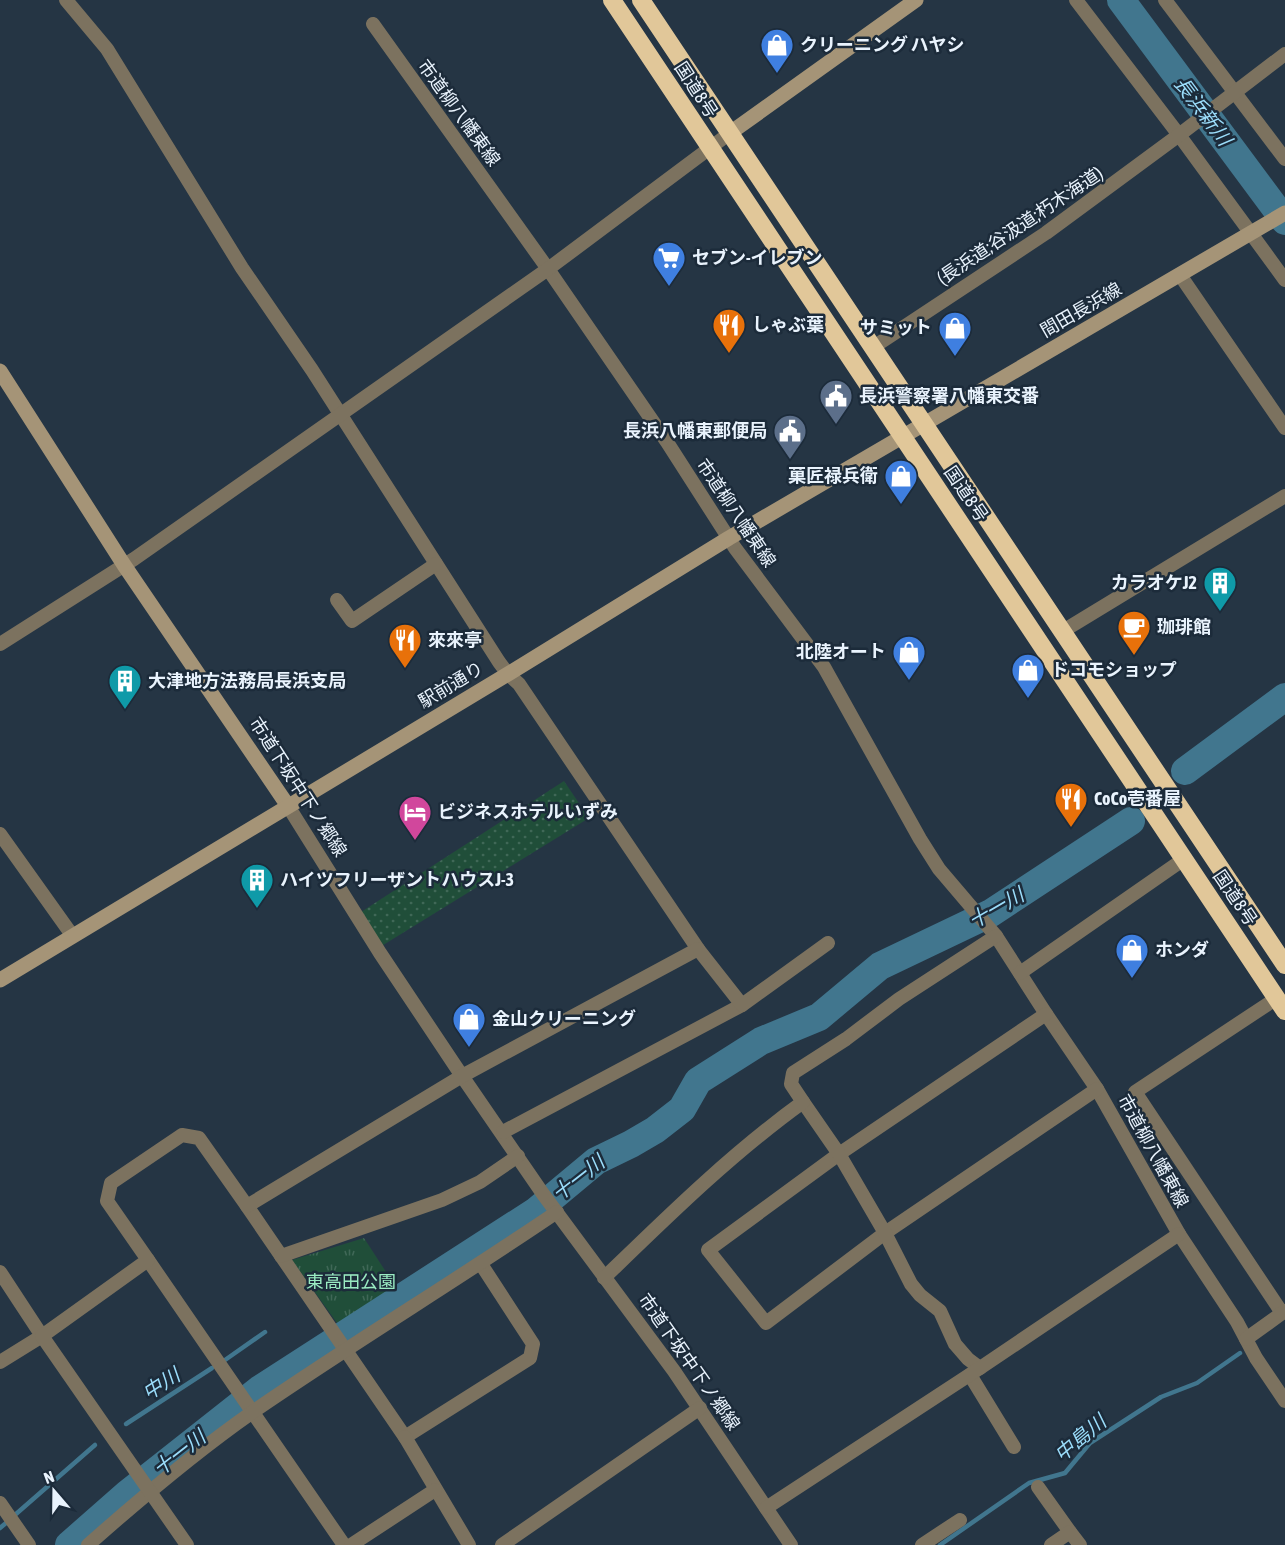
<svg xmlns="http://www.w3.org/2000/svg" width="1285" height="1545" viewBox="0 0 1285 1545" font-family="'Asap Condensed','Noto Sans JP',sans-serif">
	<style>
		.grass { fill: url(#grass-dots) }
		.park { fill: url(#park-tufts) }
		.lines { fill: none; stroke-linecap: round; stroke-linejoin: round }
		.stream { stroke: #41768e; stroke-width: 4.5 }
		.river { stroke: #41768e; stroke-width: 28 }
		.street { stroke: #7c725f; stroke-width: 14 }
		.secondary { stroke: #a59477; stroke-width: 15 }
		.highway { stroke: #e1c799; stroke-width: 18 }
		.labels { text-anchor: middle; stroke-width: 5; stroke-linejoin: round; paint-order: stroke }
		.poi-label { font-size: 18px; font-weight: bold; fill: #e9f3fd; stroke: #1c2b3a; text-anchor: start }
		.street-label { font-size: 18px; fill: #e9f3fd; stroke: #1c2b3a }
		.park-label { font-size: 18px; fill: #9aebc2; stroke: #1c2b3a }
		.water-label { font-size: 20px; font-style: italic; fill: #9bddfb; stroke: #1c2b3a }
	</style>
	<defs>
		<pattern id="grass-dots" width="8" height="8" patternUnits="userSpaceOnUse" patternTransform="scale(1.5)"><rect width="8" height="8" fill="#204e39"/><path d="M2 2h.1M6 6h.1" fill="none" stroke="#406857" stroke-width="1.8" stroke-linecap="round"/></pattern>
		<pattern id="park-tufts" width="24" height="20" patternUnits="userSpaceOnUse" patternTransform="scale(1.5)"><rect width="24" height="20" fill="#204e39"/><path d="M3 7l-1-3M5 7V3M7 7l1-3M15 17l-1-3M17 17v-4M19 17l1-3" fill="none" stroke="#406857"/></pattern>
	</defs>
	<rect width="100%" height="100%" fill="#253544"/>
	<path class="grass" d="M564,781l25,37 -209,129 -19,-35z"/>
	<path class="park" d="M364,1238l35,54 -57,38 -50,-70z"/>
	<g class="lines">
		<g class="stream">
			<path d="M225,1360l40,-28"/>
			<path d="M126,1424l86,-56"/>
			<path d="M16,1514l79,-69"/>
			<path d="M0,1528l6,-5"/>
			<path d="M940,1545l89,-62 36,-10 25,-30 71,-46 36,-14 43,-30"/>
		</g>
		<g class="river">
			<path d="M1121,0l164,221"/>
			<path d="M1185,771l100,-74"/>
			<path d="M69,1545l58,-51 133,-105 276,-178 60,-50 35,-17 24,-14 27,-21 16,-28 63,-40 58,-24 61,-51 111,-53 140,-92"/>
		</g>
		<g class="street">
			<path d="M66,0l41,49 135,219 70,102 187,292 9,12 11,10 179,265"/>
			<path d="M1076,0l103,135 106,145"/>
			<path d="M1165,0l120,159"/>
			<path d="M373,24l175,245 119,173 68,106 89,119 96,172 19,30 57,67 50,78 51,75 82,145 58,88 19,36 29,43"/>
			<path d="M1180,275l105,153"/>
			<path d="M872,348l174,-115 133,-98 106,-81"/>
			<path d="M337,600l15,21 84,-57"/>
			<path d="M1063,631l222,-135"/>
			<path d="M0,644l134,-85 414,-290 182,-136"/>
			<path d="M288,806l92,147 82,123 81,118 131,177 117,174"/>
			<path d="M0,834l72,101"/>
			<path d="M1020,973l164,-114"/>
			<path d="M1277,998l-142,94 147,221"/>
			<path d="M1046,1014l-207,140 -131,96 58,73 119,-90 212,-144"/>
			<path d="M803,1102l36,52 46,79 26,51 9,11 20,16 15,33 13,15 12,9"/>
			<path d="M503,1132l239,-127"/>
			<path d="M247,1206l158,231 125,-79 3,-14 -52,-80"/>
			<path d="M281,1256l161,-56 38,-18 38,-26"/>
			<path d="M148,1260l196,285"/>
			<path d="M0,1272l42,64 -42,26"/>
			<path d="M604,1278c64,-62 127,-124 199,-176l-12,-18 2,-11 53,-34 53,-40 97,-63"/>
			<path d="M1246,1339l39,-28"/>
			<path d="M970,1375l44,72"/>
			<path d="M405,1437l64,108"/>
			<path d="M1038,1487l32,45"/>
			<path d="M0,1503l29,42"/>
			<path d="M766,1508l214,-140 199,-134"/>
			<path d="M88,1545c53,-47 107,-93 166,-134 99,-68 203,-131 303,-199"/>
			<path d="M187,1545l-145,-209 106,-76 -41,-59 4,-18 71,-48 17,3 48,68 215,-130 236,-127 44,56 86,-62"/>
			<path d="M351,1545l84,-55"/>
			<path d="M502,1545l198,-137"/>
			<path d="M922,1545l38,-25"/>
			<path d="M1051,1545l19,-13 10,13"/>
		</g>
		<g class="secondary">
			<path d="M730,133l186,-133"/>
			<path d="M0,371l124,194 164,241"/>
			<path d="M0,980l508,-306 221,-136 556,-325"/>
		</g>
		<g class="highway">
			<path d="M612,0l673,1011"/>
			<path d="M641,0l644,965"/>
		</g>
	</g>
	<defs>
		<symbol id="shop-pin" viewBox="-11 -11 22 30"><path d="M0 17L-7.5 6A9.5 9.5 0 1 1 7.5 6Z" fill="#3f7fe0" stroke="#1c2b3a"/><path d="M-5-2.5h2.3a2.7 3.5 0 0 1 5.4 0H5L5.5 6h-11ZM-1.5-2.5h3a1.5 2.3 0 0 0-3 0Z" fill="#fff"/></symbol>
		<symbol id="supermarket-pin" viewBox="-11 -11 22 30"><path d="M0 17L-7.5 6A9.5 9.5 0 1 1 7.5 6Z" fill="#3f7fe0" stroke="#1c2b3a"/><path d="M-6-5.5h2.5l.6 2H6L4.5 2H-2.5L-4.4-4H-6ZM-1.5 3.2a1.3 1.3 0 1 0 .1 0ZM3 3.2a1.3 1.3 0 1 0 .1 0Z" fill="#fff"/></symbol>
		<symbol id="restaurant-pin" viewBox="-11 -11 22 30"><path d="M0 17L-7.5 6A9.5 9.5 0 1 1 7.5 6Z" fill="#e8710a" stroke="#1c2b3a"/><path d="M-5-6h1v4h1v-4h1v4h1v-4h1v5L-1.5 .5V6h-2V.5L-5-1ZM5-6V6H3V1.5H1.5Q1.5-4 5-6Z" fill="#fff"/></symbol>
		<symbol id="civic-pin" viewBox="-11 -11 22 30"><path d="M0 17L-7.5 6A9.5 9.5 0 1 1 7.5 6Z" fill="#5c6f8a" stroke="#1c2b3a"/><path d="M-.6-6.5H3V-4.5H.6V-3L4-1V1h2V6H-6V1h2V-1L-.6-3ZM-1.2 2.5V6h2.4V2.5Z" fill="#fff"/></symbol>
		<symbol id="building-pin" viewBox="-11 -11 22 30"><path d="M0 17L-7.5 6A9.5 9.5 0 1 1 7.5 6Z" fill="#0f9aa8" stroke="#1c2b3a"/><path d="M-4-6H4V6H1V3H-1V6H-4ZM-2.5-4.3h1.7v1.8h-1.7ZM.8-4.3h1.7v1.8H.8ZM-2.5-1h1.7V.8h-1.7ZM.8-1h1.7V.8H.8Z" fill="#fff"/></symbol>
		<symbol id="cafe-pin" viewBox="-11 -11 22 30"><path d="M0 17L-7.5 6A9.5 9.5 0 1 1 7.5 6Z" fill="#e8710a" stroke="#1c2b3a"/><path d="M-5.5-4.5H6V0H3Q3 3.5 0 3.5H-2.5Q-5.5 3.5-5.5 0ZM3-3.2v2h1.7v-2ZM-6 4.5H4V6H-6Z" fill="#fff"/></symbol>
		<symbol id="hotel-pin" viewBox="-11 -11 22 30"><path d="M0 17L-7.5 6A9.5 9.5 0 1 1 7.5 6Z" fill="#d1479c" stroke="#1c2b3a"/><path d="M-6-4.5h1.5V1H6V5H4.5V3h-9V5H-6ZM-4 0a1.8 1.8 0 1 1 3.6 0ZM.5 0V-2.5h3Q6-2.5 6 0Z" fill="#fff"/></symbol>
	</defs>
	<g fill-rule="evenodd">
		<use href="#shop-pin" x="758" y="26" width="38" height="52"/>
		<use href="#supermarket-pin" x="650" y="239" width="38" height="52"/>
		<use href="#restaurant-pin" x="710" y="306" width="38" height="52"/>
		<use href="#shop-pin" x="936" y="309" width="38" height="52"/>
		<use href="#civic-pin" x="817" y="377" width="38" height="52"/>
		<use href="#civic-pin" x="771" y="412" width="38" height="52"/>
		<use href="#shop-pin" x="882" y="457" width="38" height="52"/>
		<use href="#building-pin" x="1201" y="564" width="38" height="52"/>
		<use href="#cafe-pin" x="1115" y="608" width="38" height="52"/>
		<use href="#restaurant-pin" x="386" y="621" width="38" height="52"/>
		<use href="#shop-pin" x="890" y="633" width="38" height="52"/>
		<use href="#shop-pin" x="1009" y="651" width="38" height="52"/>
		<use href="#building-pin" x="106" y="662" width="38" height="52"/>
		<use href="#restaurant-pin" x="1052" y="780" width="38" height="52"/>
		<use href="#hotel-pin" x="396" y="793" width="38" height="52"/>
		<use href="#building-pin" x="238" y="861" width="38" height="52"/>
		<use href="#shop-pin" x="1113" y="931" width="38" height="52"/>
		<use href="#shop-pin" x="450" y="1000" width="38" height="52"/>
	</g>
	<g class="labels">
		<g class="poi-label">
			<text x="800" y="51">クリーニング ハヤシ</text>
			<text x="692" y="264">セブン-イレブン</text>
			<text x="752" y="331">しゃぶ葉</text>
			<text x="932" y="334" text-anchor="end">サミット</text>
			<text x="859" y="402">長浜警察署八幡東交番</text>
			<text x="767" y="437" text-anchor="end">長浜八幡東郵便局</text>
			<text x="878" y="482" text-anchor="end">菓匠禄兵衛</text>
			<text x="1197" y="589" text-anchor="end">カラオケJ2</text>
			<text x="1157" y="633">珈琲館</text>
			<text x="428" y="646">來來亭</text>
			<text x="886" y="658" text-anchor="end">北陸オート</text>
			<text x="1051" y="676">ドコモショップ</text>
			<text x="148" y="687">大津地方法務局長浜支局</text>
			<text x="1094" y="805">CoCo壱番屋</text>
			<text x="438" y="818">ビジネスホテルいずみ</text>
			<text x="280" y="886">ハイツフリーザントハウスJ-3</text>
			<text x="1155" y="956">ホンダ</text>
			<text x="492" y="1025">金山クリーニング</text>
		</g>
		<g class="street-label">
			<text transform="translate(696 90) rotate(57)" y="6">国道8号</text>
			<text transform="translate(459 113) rotate(54)" y="6">市道柳八幡東線</text>
			<text transform="translate(1020 226) rotate(-34)" y="6">(長浜道;谷汲道;朽木海道)</text>
			<text transform="translate(1081 310) rotate(-30)" y="6">間田長浜線</text>
			<text transform="translate(966 494) rotate(56)" y="6">国道8号</text>
			<text transform="translate(736 513) rotate(56)" y="6">市道柳八幡東線</text>
			<text transform="translate(451 685) rotate(-31)" y="6">駅前通り</text>
			<text transform="translate(298 787) rotate(57)" y="6">市道下坂中下ノ郷線</text>
			<text transform="translate(1235 898) rotate(56)" y="6">国道8号</text>
			<text transform="translate(1153 1151) rotate(61)" y="6">市道柳八幡東線</text>
			<text transform="translate(689 1362) rotate(55)" y="6">市道下坂中下ノ郷線</text>
		</g>
		<g class="park-label">
			<text x="351" y="1288">東高田公園</text>
		</g>
		<g class="water-label">
			<text transform="translate(1203 111) rotate(53)" y="7">長浜新川</text>
			<text transform="translate(996 908) rotate(-30)" y="7">十一川</text>
			<text transform="translate(578 1178) rotate(-38)" y="7">十一川</text>
			<text transform="translate(161 1384) rotate(-33)" y="7">中川</text>
			<text transform="translate(1080 1438) rotate(-40)" y="7">中島川</text>
			<text transform="translate(179 1453) rotate(-38)" y="7">十一川</text>
		</g>
	</g>
	<g transform="translate(54 1491) rotate(340)" stroke="#1c2b3a" stroke-width="4.5" paint-order="stroke">
	<path d="M0-4.5L10 22L0 15L-10 22Z" fill="#e9f3fd"/>
	<text y="-9" font-size="16" font-weight="bold" text-anchor="middle" fill="#e9f3fd">N</text>
	</g>
</svg>
